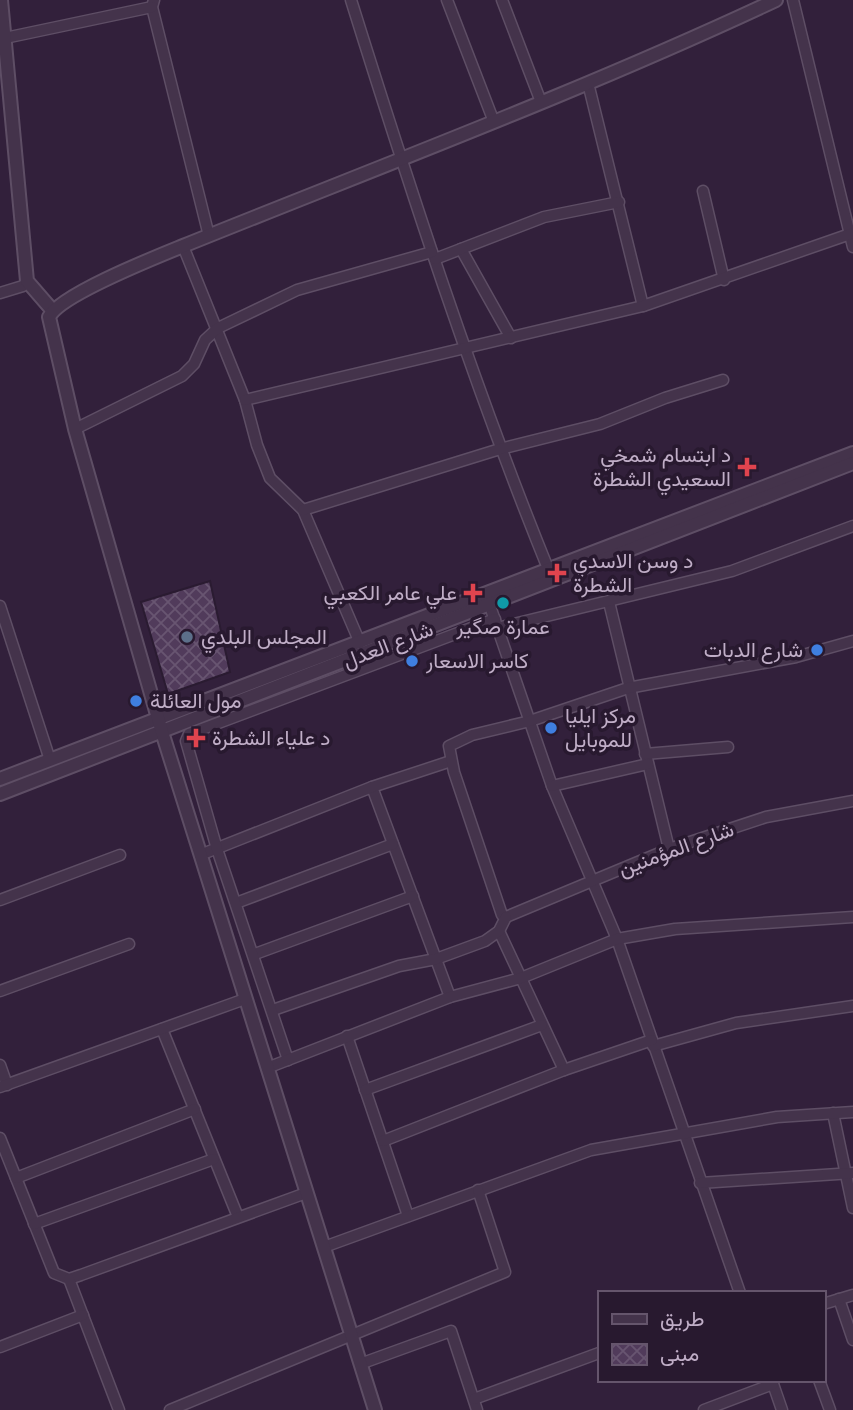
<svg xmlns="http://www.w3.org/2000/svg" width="853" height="1410" viewBox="0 0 853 1410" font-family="Karla,Vazirmatn,sans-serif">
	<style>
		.building { fill: url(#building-cross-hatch); stroke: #2a1b31; stroke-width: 2 }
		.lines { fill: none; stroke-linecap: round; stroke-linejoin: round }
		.minor-casing { stroke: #5e4e65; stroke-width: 13 }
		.tertiary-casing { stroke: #5e4e65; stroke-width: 16 }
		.minor { stroke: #44334b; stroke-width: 10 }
		.tertiary { stroke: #44334b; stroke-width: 12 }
		.health-dot { fill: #e0444e; stroke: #28192f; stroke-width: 2.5 }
		.culture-dot { fill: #0f9aa8; stroke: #28192f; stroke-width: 2.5 }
		.service-dot { fill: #5c6f8a; stroke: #28192f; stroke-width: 2.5 }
		.shop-dot { fill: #3f7fe0; stroke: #28192f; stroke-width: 2.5 }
		.labels { text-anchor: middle; stroke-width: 7; stroke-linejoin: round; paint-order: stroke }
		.poi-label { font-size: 21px; fill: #c0aec7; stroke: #28192f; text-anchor: start }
		.street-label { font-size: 21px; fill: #c0aec7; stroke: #28192f }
	</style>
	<defs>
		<pattern id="building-cross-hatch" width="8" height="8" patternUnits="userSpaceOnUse" patternTransform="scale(1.75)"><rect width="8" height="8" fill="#513b5b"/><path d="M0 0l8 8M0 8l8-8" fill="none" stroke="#685571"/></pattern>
	</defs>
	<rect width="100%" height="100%" fill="#32203b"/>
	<path class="building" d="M210,581l20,91 -62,22 -27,-92z"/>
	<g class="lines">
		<defs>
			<g id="minor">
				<path d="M154,0l-2,7 57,229"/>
				<path d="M351,0c60,192 122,384 198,571"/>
				<path d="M447,0l47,122"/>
				<path d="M502,0l39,102"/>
				<path d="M793,0l60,247"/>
				<path d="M5,38l147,-31"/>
				<path d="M588,83l55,223"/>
				<path d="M703,191l21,89"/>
				<path d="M183,246l62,154 12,45 13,33 33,32 57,133"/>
				<path d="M461,249l50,89"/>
				<path d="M435,259l109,-42 75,-15"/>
				<path d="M0,293l23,-7 4,-5"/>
				<path d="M245,400l398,-94 210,-73"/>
				<path d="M75,429l107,-53 12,-12 11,-24 13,-12 79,-38 135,-38"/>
				<path d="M303,510l197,-61 100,-25 65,-26 58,-18"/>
				<path d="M609,602l60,247"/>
				<path d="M0,606l50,154"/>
				<path d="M490,606l62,180 65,153 123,354"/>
				<path d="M497,628l235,-57 121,-45"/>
				<path d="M645,754l83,-7"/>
				<path d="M552,786l96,-22"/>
				<path d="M372,787l78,210"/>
				<path d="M200,855l172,-68 79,-26"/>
				<path d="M0,900l120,-45"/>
				<path d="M236,903l157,-59"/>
				<path d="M506,917l-4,-2 -48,-143 -5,-26 23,-11 58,-14 98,-33 168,-31 57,-16"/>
				<path d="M506,917l163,-68 97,-32 87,-16"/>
				<path d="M499,931l65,139"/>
				<path d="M255,954l158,-58"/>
				<path d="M0,991l129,-47"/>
				<path d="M273,1010l126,-44 37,-7 49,-18 14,-10 7,-14"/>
				<path d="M162,1029l76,188"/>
				<path d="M347,1036l61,180"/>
				<path d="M653,1046l83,-23 117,-17"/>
				<path d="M288,1060l-71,-211 -31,-108 3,-7 306,-115"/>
				<path d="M0,1065l7,20"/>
				<path d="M267,1068l183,-71 71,-19 96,-39 58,-10 178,-12"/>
				<path d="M0,1087l245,-88"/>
				<path d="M365,1090l177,-65"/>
				<path d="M833,1113l20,95"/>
				<path d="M0,1138l54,135 15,6 12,-4 225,-82"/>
				<path d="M383,1141l181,-71 88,-30"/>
				<path d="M16,1178l179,-69"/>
				<path d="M700,1183l153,-10"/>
				<path d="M34,1224l180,-65"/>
				<path d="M324,1247l267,-97 186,-33 76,-5"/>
				<path d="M69,1279l50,131"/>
				<path d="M839,1299l14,41"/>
				<path d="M823,1304l30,-9"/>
				<path d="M0,1347l83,-32"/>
				<path d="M360,1364l91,-33 26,79"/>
				<path d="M819,1380l11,30"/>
				<path d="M772,1381l10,29"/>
				<path d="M474,1399l125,-46"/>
				<path d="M170,1410l335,-138 -27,-82"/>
				<path d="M704,1410l69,-26"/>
			</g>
			<g id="tertiary">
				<path d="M1,0l26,281 26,30"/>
				<path d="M0,779l853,-326"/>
				<path d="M0,794l853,-331"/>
				<path d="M375,1410l-213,-678 -87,-303 -26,-112c11,-22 107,-60 134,-71 198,-80 399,-155 593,-246"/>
			</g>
		</defs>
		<use href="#minor" class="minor-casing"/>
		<use href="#tertiary" class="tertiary-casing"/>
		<use href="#minor" class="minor"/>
		<use href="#tertiary" class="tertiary"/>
	</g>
	<g class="health-dot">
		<path d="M743.5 456.5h7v7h7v7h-7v7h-7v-7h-7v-7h7z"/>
		<path d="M553.5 562.5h7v7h7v7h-7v7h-7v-7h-7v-7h7z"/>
		<path d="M469.5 582.5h7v7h7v7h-7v7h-7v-7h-7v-7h7z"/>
		<path d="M192.5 727.5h7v7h7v7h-7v7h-7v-7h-7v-7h7z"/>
	</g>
	<circle class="culture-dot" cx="503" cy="603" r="7"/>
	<circle class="service-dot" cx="187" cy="637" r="7"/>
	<g class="shop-dot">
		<circle cx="817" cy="650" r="7"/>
		<circle cx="412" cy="661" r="7"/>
		<circle cx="136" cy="701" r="7"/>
		<circle cx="551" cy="728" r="7"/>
	</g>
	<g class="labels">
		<g class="poi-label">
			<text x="731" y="462" text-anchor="end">د ابتسام شمخي<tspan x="731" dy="24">السعيدي الشطرة</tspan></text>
			<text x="573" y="568">د وسن الاسدي<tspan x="573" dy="24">الشطرة</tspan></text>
			<text x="457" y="600" text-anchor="end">علي عامر الكعبي</text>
			<text x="503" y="634" text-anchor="middle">عمارة صگير</text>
			<text x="201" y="644">المجلس البلدي</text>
			<text x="803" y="657" text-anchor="end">شارع الدبات</text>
			<text x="426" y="668">كاسر الاسعار</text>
			<text x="150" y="708">مول العائلة</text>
			<text x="565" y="723">مركز ايليا<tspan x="565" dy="24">للموبايل</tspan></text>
			<text x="212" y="745">د علياء الشطرة</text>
		</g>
		<g class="street-label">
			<text transform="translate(388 645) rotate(-21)" y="7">شارع العدل</text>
			<text transform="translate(676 849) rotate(-20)" y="7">شارع المؤمنين</text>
		</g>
	</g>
	<rect x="598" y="1291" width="228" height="91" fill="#28192f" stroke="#65556c" stroke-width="2"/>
	<rect x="612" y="1314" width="35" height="10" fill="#44334b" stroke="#65556c" stroke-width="2"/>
	<text x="660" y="1326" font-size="21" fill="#c0aec7">طريق</text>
	<rect x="612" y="1344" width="35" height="21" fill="url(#building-cross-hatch)" stroke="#65556c" stroke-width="2"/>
	<text x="660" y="1361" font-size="21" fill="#c0aec7">مبنى</text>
</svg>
